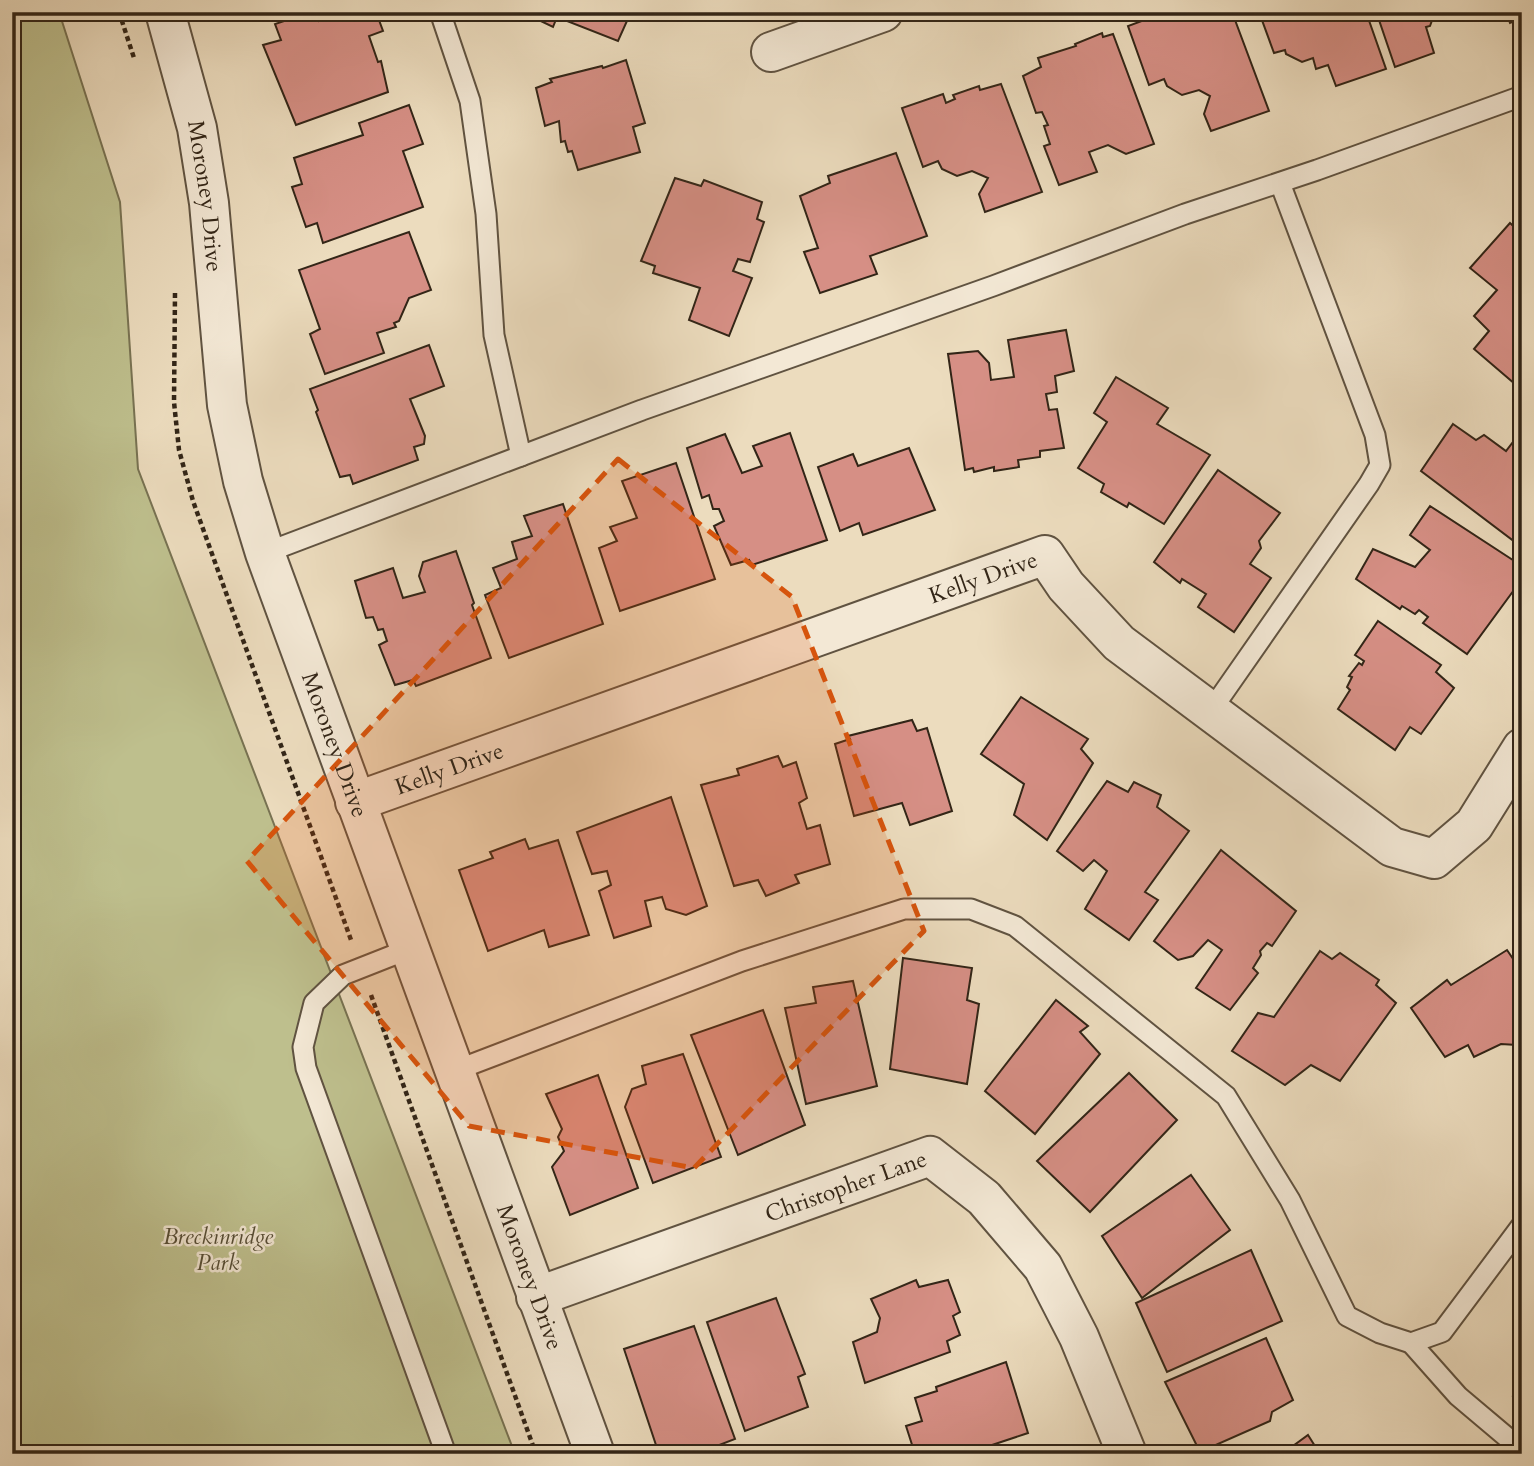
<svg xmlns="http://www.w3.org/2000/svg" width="1534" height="1466" viewBox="0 0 1534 1466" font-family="Cardo,serif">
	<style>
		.green { fill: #bebf8d; stroke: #787252; stroke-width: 2 }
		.building { fill: #d68f85; stroke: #322517; stroke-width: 2 }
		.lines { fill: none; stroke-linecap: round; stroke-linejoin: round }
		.service-casing { stroke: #605341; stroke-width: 23 }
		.minor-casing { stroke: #605341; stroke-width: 42 }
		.path { stroke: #322517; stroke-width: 4.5; stroke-dasharray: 5 3.5; stroke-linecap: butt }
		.service { stroke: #f3e8d5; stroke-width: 19 }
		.minor { stroke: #f3e8d5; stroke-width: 38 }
		.marked { fill: #d6540d; fill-opacity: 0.2; stroke: #d6540d; stroke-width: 5; stroke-dasharray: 14 9; stroke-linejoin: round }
		.labels { text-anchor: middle; stroke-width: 5; stroke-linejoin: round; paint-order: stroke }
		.street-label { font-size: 23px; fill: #322517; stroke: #f3e8d5 }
		.park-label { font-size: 23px; font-style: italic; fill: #554c34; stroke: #f3e8d5 }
	</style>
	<rect width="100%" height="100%" fill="#ecdcbe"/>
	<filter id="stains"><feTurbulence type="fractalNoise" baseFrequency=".00286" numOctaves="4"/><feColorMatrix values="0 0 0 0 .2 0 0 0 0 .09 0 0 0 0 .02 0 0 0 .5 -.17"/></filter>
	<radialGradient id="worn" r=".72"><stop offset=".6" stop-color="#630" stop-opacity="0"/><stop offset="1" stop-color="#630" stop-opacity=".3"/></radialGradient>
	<path class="green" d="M12,12h47l61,190 18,267 377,985h-503z"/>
	<g class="building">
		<path d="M311,12h5l3,9 15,-5 -1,-4h43l7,19 -14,5 9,26 3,-1 7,31 -92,33 -33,-80 18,-5 -6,-16z"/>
		<path d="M522,12h109l-13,29 -61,-24 -4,10z"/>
		<path d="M1166,12l2,6 16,-6h48l37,99 -58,20 -7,-17 6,-18 -11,-6 -17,5 -15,-9 -3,-7 -15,6 -21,-59z"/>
		<path d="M1259,12h107l20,57 -50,17 -8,-21 -12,4 -3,-11 -11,4 -16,-8 -1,-4 -11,3z"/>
		<path d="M1390,12h45l-5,14 -4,1 8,26 -39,14 -17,-50z"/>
		<path d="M1506,12h16v6l-12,5z"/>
		<path d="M1102,33l1,4 10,-3 41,110 -28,10 -18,-9 -19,7 8,20 -38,13 -15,-39 6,-2 -6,-18 4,-1 -6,-13 -6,1 -13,-37 18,-9 -3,-9 38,-12 -1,-2z"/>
		<path d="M626,60l19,63 -12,4 7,25 -62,18 -6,-19 -4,1 -3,-11 -4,1 -2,-21 -14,5 -9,-38 16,-6 -2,-3 52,-13 1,2z"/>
		<path d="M1001,84l41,108 -57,20 -6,-18 9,-16 -16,-7 -15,5 -15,-7 -4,-8 -15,6 -21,-59 41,-14 3,9 9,-4 -2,-4 26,-9 1,4z"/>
		<path d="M409,105l14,39 -20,7 20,56 -100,36 -6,-20 -11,4 -14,-40 10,-3 -8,-26 69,-23 -4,-12z"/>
		<path d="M896,153l31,83 -57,20 7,18 -57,19 -16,-41 14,-4 -18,-52 30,-13 -2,-7z"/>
		<path d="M675,178l26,8 3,-6 58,22 -5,17 7,3 -14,40 -12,-3 -5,12 19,7 -23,58 -40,-16 11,-32 -47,-15 2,-7 -14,-5z"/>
		<path d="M1510,223l12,11v156l-48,-41 15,-18 -15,-15 23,-26 -27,-22z"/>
		<path d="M409,232l22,58 -22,8 -10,23 -5,2 2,4 -19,6 7,20 -59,21 -15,-40 10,-5 -21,-59z"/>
		<path d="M1066,330l8,41 -19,5 2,16 -11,2 3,16 8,-1 7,39 -24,3v6l-22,3 1,7 -25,4v-4l-20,5 -1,-4 -8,2 -17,-116 30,-3 11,12 2,17 23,-3 -6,-37z"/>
		<path d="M429,345l15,41 -34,13 15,37 -1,8 -10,3 4,13 -65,24 -3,-9 -10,2 -24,-65 2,-2 -8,-21z"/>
		<path d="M1116,377l52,31 -11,16 53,31 -46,69 -35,-21 -2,4 -26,-15 3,-8 -26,-16 29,-46 -13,-9z"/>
		<path d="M1453,424l23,16 8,-5 22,16 13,-17 3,2v105l-3,4 -98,-74z"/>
		<path d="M790,433l37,107 -75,25 -3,-5 -18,5 -17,-39 10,-5 -5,-12h-6l-4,-14 -7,3 -15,-50 38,-14 17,39 20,-7 -9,-20z"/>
		<path d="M909,448l26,62 -72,25 -4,-12 -19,8 -22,-64 35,-13 5,12z"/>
		<path d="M676,463l39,116 -95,32 -21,-63 18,-7 -7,-14 27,-9 -15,-37z"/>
		<path d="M1218,470l62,43 -21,28 2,7 -11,16 21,14 -37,54 -36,-25 8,-13 -24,-15 -2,4 -26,-21z"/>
		<path d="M563,504l40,120 -94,34 -24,-63 16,-7 -8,-20 24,-9 -5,-17 20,-6 -8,-20z"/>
		<path d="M1430,506l92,60v13l-55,75 -44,-31 5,-6 -9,-7 -4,4 -13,-8 -2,3 -44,-30 17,-30 42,18 15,-17 -20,-15z"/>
		<path d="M456,551l18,52 -2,2 19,53 -75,28 -3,-6 -18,5 -16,-40 8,-4 -4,-12 -5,1 -5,-13 -7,1 -11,-37 38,-13 10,30 22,-6 -6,-16 4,-14z"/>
		<path d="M1378,621l63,44 -5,7 18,16 -33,46 -11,-7 -15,23 -57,-41 12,-19 -3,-3 5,-10 -3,-1 10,-13 3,2 2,-4 -9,-6z"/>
		<path d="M1021,697l67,42 -7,10 12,14 -46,77 -33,-25 10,-31 -43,-30z"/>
		<path d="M912,720l5,11 10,-3 25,83 -42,14 -8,-22 -48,13 -19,-72 15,-5 -2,-3z"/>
		<path d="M778,756l5,11 13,-5 11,36 -8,5 8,26 13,-4 10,39 -35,11 4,8 -33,13 -8,-16 -24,6 -33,-101 38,-10 -2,-6z"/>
		<path d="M1107,781l21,11 6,-10 27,13 -4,12 32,24 -44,61 13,8 -29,40 -44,-31 22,-38 -13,-11 -11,11 -26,-20z"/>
		<path d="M671,797l36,109 -21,9 -20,-6 -4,-12 -17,4 6,25 -37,12 -15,-47 12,-6 -4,-14 -15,3 -15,-42z"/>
		<path d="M525,839l4,10 29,-9 31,95 -40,12 -5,-17 -56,21 -29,-81 34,-12 -3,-6z"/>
		<path d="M1221,850l75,61 -24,35 -5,-3 -7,8 1,4 -8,13 5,5 -28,37 -34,-22 26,-38 -14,-10 -15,16 -15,4 -24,-19z"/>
		<path d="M1507,950l15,22v81l-5,-8 -16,-1 -27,13 -6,-12 -23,12 -34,-49 36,-28 4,5z"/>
		<path d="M1320,951l12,8 8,-6 39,27 -3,5 20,18 -56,78 -29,-16 -26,20 -53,-34 26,-38 16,4z"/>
		<path d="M903,958l69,10 -5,32 12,4 -12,80 -77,-15z"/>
		<path d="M853,981l24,105 -71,18 -21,-96 31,-5 -3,-16z"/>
		<path d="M1056,1000l32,26 -8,6 20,22 -65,80 -50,-43z"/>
		<path d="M763,1010l42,115 -67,30 -47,-120z"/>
		<path d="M683,1054l38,103 -68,26 -28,-76 7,-18 14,-5 -4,-18z"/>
		<path d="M1129,1073l48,47 -87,92 -53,-51z"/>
		<path d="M598,1075l40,113 -68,27 -18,-48 12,-16 -6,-14 4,-8 -16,-35z"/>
		<path d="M1191,1175l39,55 -88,68 -40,-62z"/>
		<path d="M1251,1250l31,71 -115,51 -31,-69z"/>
		<path d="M916,1280l3,7 29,-7 12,32 -7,4 7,19 -13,6 3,11 -85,31 -12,-41 24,-10 3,-14 -9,-19z"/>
		<path d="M776,1298l29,76 -7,3 10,30 -63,24 -38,-109z"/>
		<path d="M694,1326l41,113 -39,15h-37l-35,-105z"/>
		<path d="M1266,1338l27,62 -21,12 -2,9 -70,31 -35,-70z"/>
		<path d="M1006,1362l22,71 -63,21h-50l-9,-28 16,-5 -7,-23 22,-7 -1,-4z"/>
		<path d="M1522,1382v20l-9,-6z"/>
		<path d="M1308,1435l12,19h-38z"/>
	</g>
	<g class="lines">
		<defs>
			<g id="service">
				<path d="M440,12l30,89 16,113 8,121 27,121"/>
				<path d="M265,553l377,-143 351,-124 192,-72 132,-44 205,-74"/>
				<path d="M1210,712l159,-228 11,-19 -5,-30 -95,-252"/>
				<path d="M409,949l-66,26 -29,28 -11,44 3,21 140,386"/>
				<path d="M454,1071l288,-110 162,-52h67l44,17 211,170 64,104 57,116 33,17 31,10 31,-11 80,-107"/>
				<path d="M1411,1343l47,53 64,54"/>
			</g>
			<g id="minor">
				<path id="s1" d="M165,12l32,116 12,75 18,202 16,76 22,72 330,901"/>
				<path d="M771,52l112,-40"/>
				<path id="s2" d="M355,802l690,-247 21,31 53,57 273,204 42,12 40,-34 48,-77"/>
				<path id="s3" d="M536,1297l394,-141 54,42 59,69 36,70 48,117"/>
			</g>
		</defs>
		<use href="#service" class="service-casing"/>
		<use href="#minor" class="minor-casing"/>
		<g class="path">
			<path d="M119,12l15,46"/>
			<path d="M175,293l-1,109 5,48 14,51 158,439"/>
			<path d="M371,995l165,459"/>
		</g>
		<use href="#service" class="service"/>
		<use href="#minor" class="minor"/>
	</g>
	<path class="marked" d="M618,459l174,138 132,334 -230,237 -225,-42 -222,-265z"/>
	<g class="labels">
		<g class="street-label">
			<text dy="8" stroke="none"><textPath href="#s1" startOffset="189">Moroney Drive</textPath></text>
			<text dy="8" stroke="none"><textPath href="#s2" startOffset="667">Kelly Drive</textPath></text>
			<text dy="8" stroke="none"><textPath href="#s1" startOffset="756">Moroney Drive</textPath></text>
			<text dy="8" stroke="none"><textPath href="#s2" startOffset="100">Kelly Drive</textPath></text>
			<text dy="8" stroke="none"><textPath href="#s3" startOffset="329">Christopher Lane</textPath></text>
			<text dy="8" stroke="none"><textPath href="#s1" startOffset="1323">Moroney Drive</textPath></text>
		</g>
		<g class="park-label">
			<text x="218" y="1244">Breckinridge<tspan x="218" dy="26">Park</tspan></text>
		</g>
	</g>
	<rect width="1534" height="1466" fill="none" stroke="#ecdcbe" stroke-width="42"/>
	<rect x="14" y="14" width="1506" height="1438" fill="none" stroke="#322517" stroke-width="3.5"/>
	<rect x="21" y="21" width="1492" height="1424" fill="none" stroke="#322517" stroke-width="2"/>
	<rect width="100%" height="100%" filter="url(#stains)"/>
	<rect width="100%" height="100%" fill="url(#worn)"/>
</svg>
